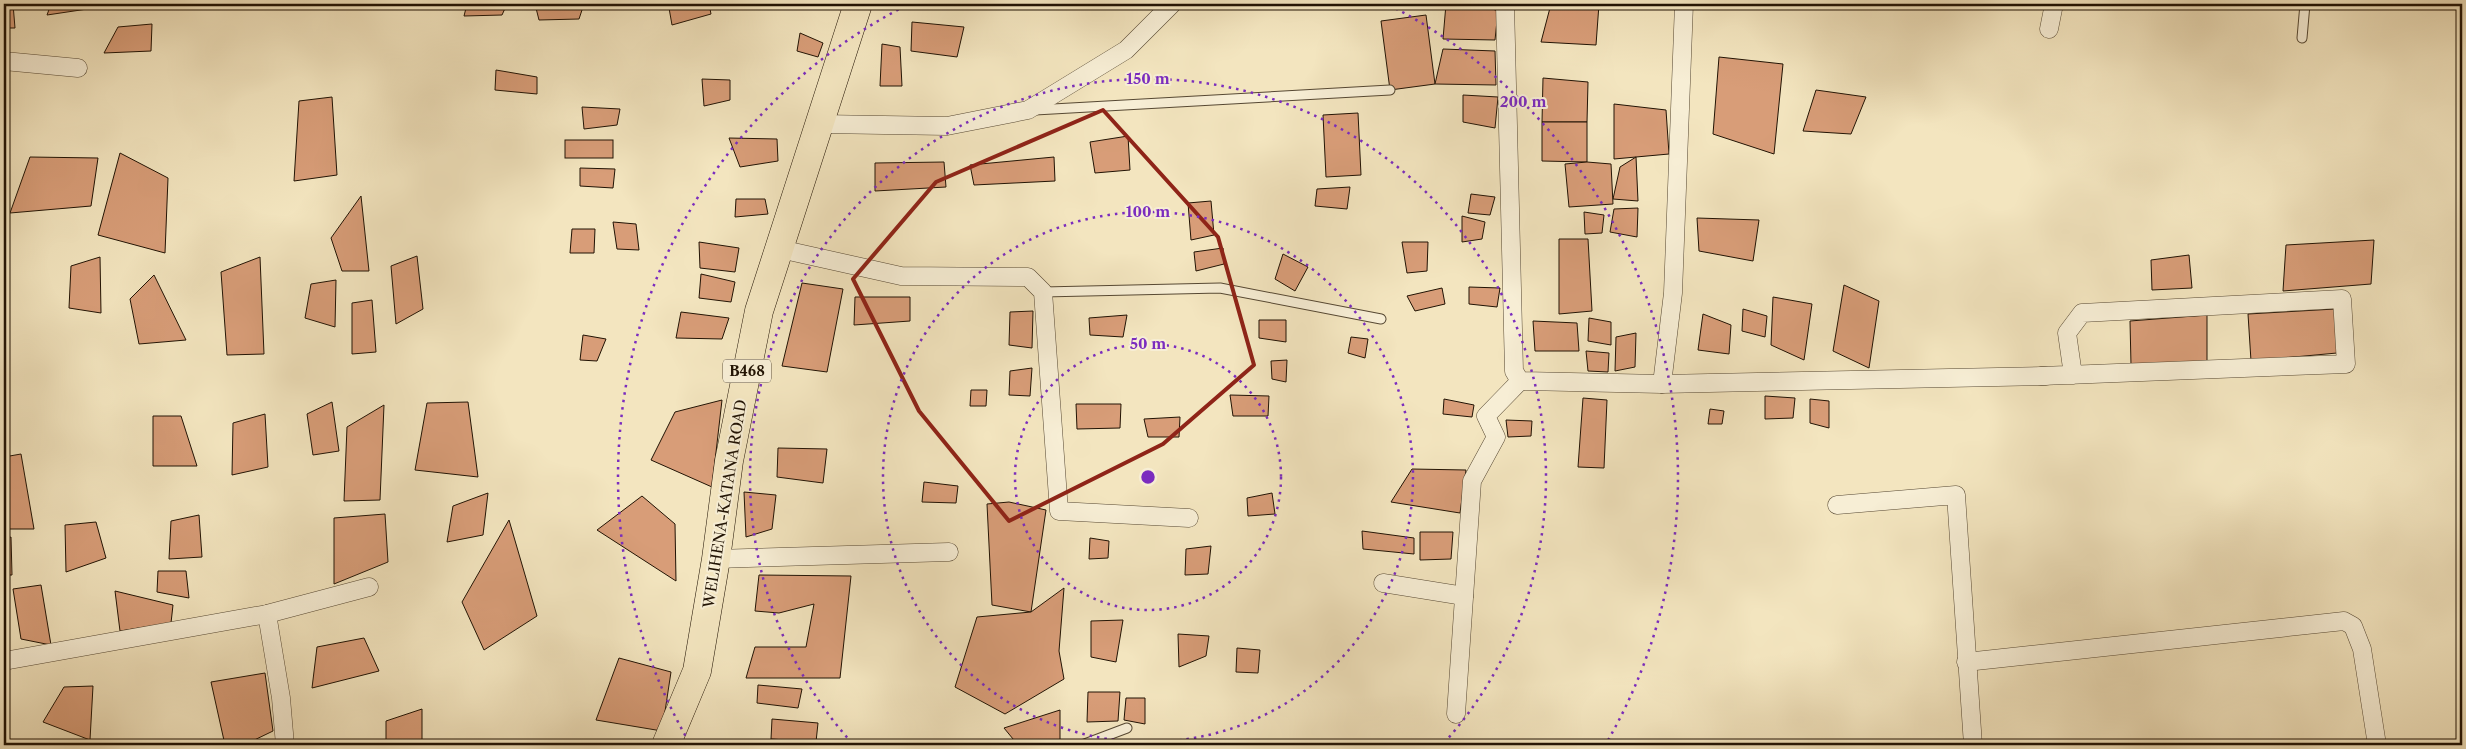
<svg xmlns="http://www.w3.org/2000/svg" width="2466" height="749" viewBox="0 0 2466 749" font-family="'Libre Caslon Text',serif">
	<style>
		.building { fill: #d89d78; stroke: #211304 }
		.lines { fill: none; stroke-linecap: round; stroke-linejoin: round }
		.service-casing { stroke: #564833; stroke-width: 11 }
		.minor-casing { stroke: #564833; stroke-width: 19 }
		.primary-casing { stroke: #211304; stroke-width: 29 }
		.service { stroke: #f7eed5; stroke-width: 9 }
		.minor { stroke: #f7eed5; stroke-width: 18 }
		.primary { stroke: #f3e5bf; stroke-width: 28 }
		.marked { fill: none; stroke: #8f2418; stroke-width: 4; stroke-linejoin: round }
		.ring { fill: none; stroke: #7b2cbf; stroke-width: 2.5; stroke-dasharray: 2.5 5 }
		.labels { text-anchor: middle; stroke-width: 4; stroke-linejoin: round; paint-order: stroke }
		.shield { fill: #f7eed5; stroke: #615543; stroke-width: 1 }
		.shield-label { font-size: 14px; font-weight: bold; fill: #211304 }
		.street-label { font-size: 15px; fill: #211304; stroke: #f7eed5 }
		.centre { fill: #7b2cbf; stroke: #f7eed5; stroke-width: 2.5 }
		.ring-label { font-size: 15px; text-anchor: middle; font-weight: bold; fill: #7b2cbf; stroke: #f7eed5; stroke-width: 4; stroke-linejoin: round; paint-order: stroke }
	</style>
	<rect width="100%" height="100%" fill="#f3e5bf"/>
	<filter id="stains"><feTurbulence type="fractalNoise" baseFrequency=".004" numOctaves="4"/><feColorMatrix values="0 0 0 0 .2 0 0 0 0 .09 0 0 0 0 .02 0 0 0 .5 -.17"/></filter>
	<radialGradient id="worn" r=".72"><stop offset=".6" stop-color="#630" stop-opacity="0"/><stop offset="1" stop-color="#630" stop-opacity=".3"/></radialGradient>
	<g class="building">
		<path d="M4,4h9l2,24h-11z"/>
		<path d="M51,4h43v4l-47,7z"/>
		<path d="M467,4h40l-5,11 -38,1z"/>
		<path d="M535,4h49l-5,15 -40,1z"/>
		<path d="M698,4h11l2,10 -39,11 -3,-17z"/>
		<path d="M1446,4h33l19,7 -3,29 -52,-1z"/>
		<path d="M1551,4h48l-3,41 -55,-3z"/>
		<path d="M1426,15l9,69 -45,6 -9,-69z"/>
		<path d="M912,22l52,5 -7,30 -46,-6z"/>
		<path d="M152,24l-1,27 -47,2 14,-26z"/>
		<path d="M800,33l23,10 -5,14 -21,-6z"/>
		<path d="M882,44l18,3 2,39h-22z"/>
		<path d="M1443,49l52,2 1,34 -61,-1z"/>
		<path d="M1719,57l64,7 -9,90 -61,-20z"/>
		<path d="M496,70l41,7v17l-42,-4z"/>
		<path d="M1543,78l45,4 -1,40h-45z"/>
		<path d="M702,79l28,1v20l-26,6z"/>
		<path d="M1816,90l50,7 -15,37 -48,-3z"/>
		<path d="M1463,95l35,2 -3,31 -32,-6z"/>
		<path d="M332,97l5,78 -43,6 5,-80z"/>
		<path d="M1614,104l52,6 3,44 -55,5z"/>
		<path d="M582,107l38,2 -3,16 -33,4z"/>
		<path d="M1358,113l3,62 -35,2 -3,-62z"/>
		<path d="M1542,122h45v40l-45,-1z"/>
		<path d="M1128,136l2,34 -35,3 -5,-31z"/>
		<path d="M729,138l48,1 1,22 -38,6z"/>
		<rect x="565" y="140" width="48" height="18"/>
		<path d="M120,153l48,25 -3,75 -67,-18z"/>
		<path d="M30,157l68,1 -7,48 -81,7z"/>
		<path d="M1054,157l1,24 -81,4 -4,-20z"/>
		<path d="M1636,157l2,44 -25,-2 7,-32z"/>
		<path d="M944,162l2,25 -71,4v-28z"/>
		<path d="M1587,162l24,2 2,40 -44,3 -4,-43z"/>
		<path d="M580,168l35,1 -2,19 -33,-2z"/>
		<path d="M1350,187l-3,22 -32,-3 2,-17z"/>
		<path d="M1471,194l24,3 -5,18 -22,-2z"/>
		<path d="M361,196l8,75h-27l-11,-33z"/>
		<path d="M736,199h29l3,15 -33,3z"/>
		<path d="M1211,201l3,34 -23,5 -3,-37z"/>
		<path d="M1638,208l-1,29 -27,-5 4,-23z"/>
		<path d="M1584,212l20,3 -2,18 -17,1z"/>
		<path d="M1462,216l23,6 -3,17 -20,3z"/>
		<path d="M1697,218l62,2 -6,41 -54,-10z"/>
		<path d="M613,222l23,2 3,26 -22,-1z"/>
		<path d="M572,229h23l-1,24h-24z"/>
		<path d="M1559,239h29l4,72 -33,3z"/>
		<path d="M2374,240l-3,44 -88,7 3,-46z"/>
		<path d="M699,242l40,6 -4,24 -35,-4z"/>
		<path d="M1402,242h26l-1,29 -20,2z"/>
		<path d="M1223,248l1,16 -28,7 -2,-19z"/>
		<path d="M1283,254l25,13 -13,24 -20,-12z"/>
		<path d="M2189,255l3,33 -40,2 -1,-30z"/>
		<path d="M417,256l6,53 -27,15 -5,-58z"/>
		<path d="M100,257l1,56 -32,-5 2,-42z"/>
		<path d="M260,257l4,97 -37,1 -6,-83z"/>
		<path d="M701,274l34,8 -4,20 -32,-4z"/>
		<path d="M154,275l32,65 -47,4 -9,-45z"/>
		<path d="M336,280l-1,47 -30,-9 6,-34z"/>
		<path d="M802,283l41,6 -16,83 -45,-6z"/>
		<path d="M1844,285l35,16 -10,67 -36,-17z"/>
		<path d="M1469,287l31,1 -3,19 -28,-3z"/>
		<path d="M1442,288l3,16 -30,7 -8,-15z"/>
		<path d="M855,297h55v24l-56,4z"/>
		<path d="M1773,297l39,7 -8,56 -33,-15z"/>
		<path d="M372,300l4,52 -24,2v-51z"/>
		<path d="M1743,309l24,7 -2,21 -23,-6z"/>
		<path d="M2335,309l2,44 -86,8 -3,-47z"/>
		<path d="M1033,311l-1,37 -23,-3 1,-33z"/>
		<path d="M681,312l48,6 -7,21 -46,-1z"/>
		<path d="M1703,314l28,11 -2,29 -31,-4z"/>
		<path d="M1127,315l-4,22 -33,-2 -1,-17z"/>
		<path d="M2207,315v46l-76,4 -1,-44z"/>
		<path d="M1589,318l22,4v23l-23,-4z"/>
		<path d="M1259,320h27v22l-27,-4z"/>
		<path d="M1533,321l44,2 2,28h-44z"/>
		<path d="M1636,333l-1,34 -20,4 1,-34z"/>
		<path d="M583,335l23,4 -9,22 -17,-1z"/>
		<path d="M1351,337l17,2 -3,19 -17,-5z"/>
		<path d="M1586,351l23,2 -1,19 -20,-1z"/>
		<path d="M1287,360l-1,22 -14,-3 -1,-18z"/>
		<path d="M1032,368l-2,28 -21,-1 1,-24z"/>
		<path d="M971,390h16l-1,16h-16z"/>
		<path d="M1230,395l39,1 -1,20h-35z"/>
		<path d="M1765,396l30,2 -2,20 -28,1z"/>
		<path d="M1583,398l24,2 -3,68 -26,-1z"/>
		<path d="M1444,399l30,6 -2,12 -29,-3z"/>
		<path d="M1810,399l19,2v27l-19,-5z"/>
		<path d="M722,400l-10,87 -61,-27 24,-48z"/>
		<path d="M332,402l7,49 -26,4 -6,-41z"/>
		<path d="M468,402l10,75 -63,-7 12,-67z"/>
		<path d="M1076,404h45l-1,24 -43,1z"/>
		<path d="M384,405l-4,95 -36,1 3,-74z"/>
		<path d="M1710,409l14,2 -2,13h-14z"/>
		<path d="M265,414l3,53 -36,8 1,-52z"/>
		<path d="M153,416h28l16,50h-44z"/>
		<path d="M1180,417l-1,20h-31l-4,-18z"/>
		<path d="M1506,420l26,1 -1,15 -23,1z"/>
		<path d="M778,448l49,1 -4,34 -46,-6z"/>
		<path d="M21,454l13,75h-30v-72z"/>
		<path d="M1412,469l54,1 -6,43 -69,-11z"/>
		<path d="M924,482l34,4 -2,17 -34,-1z"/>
		<path d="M744,492l32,3 -4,34 -26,8z"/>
		<path d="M488,493l-5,42 -36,7 6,-36z"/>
		<path d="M1272,493l3,21 -27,2 -1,-18z"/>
		<path d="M642,496l33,28 1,57 -79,-51z"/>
		<path d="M1009,502l37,8 -15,102 -39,-7 -5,-101z"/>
		<path d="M385,514l3,48 -54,22v-66z"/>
		<path d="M199,515l3,42 -33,2 2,-38z"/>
		<path d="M509,520l28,96 -53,34 -22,-48z"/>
		<path d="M96,522l10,36 -40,14 -1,-47z"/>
		<path d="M1362,531l52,7v16l-51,-5z"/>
		<path d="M1420,532h33l-2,27 -31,1z"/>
		<path d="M11,537l1,38h-8v-36z"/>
		<path d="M1090,538l19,3 -1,17 -19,1z"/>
		<path d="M1211,546l-3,28 -23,1 1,-26z"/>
		<path d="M158,571h28l3,27 -32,-6z"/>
		<path d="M759,575l92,1 -11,102h-94l9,-31h51l8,-43 -35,9 -24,-2z"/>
		<path d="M41,585l10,60 -30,-6 -8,-50z"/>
		<path d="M1064,588l-5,63 5,28 -59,35 -50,-27 22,-70 54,-5z"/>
		<path d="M115,591l58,14 -2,18 -51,8z"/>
		<path d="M1123,620l-7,42 -25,-5v-36z"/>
		<path d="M1178,634l31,2 -3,20 -27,11z"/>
		<path d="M364,638l15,33 -67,17 5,-41z"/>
		<path d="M1237,648l23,2 -2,23 -22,-1z"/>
		<path d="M619,658l52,14 -9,59 -66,-11z"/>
		<path d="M265,673l8,58 -29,14h-19l-14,-63z"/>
		<path d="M758,685l44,4 -4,19 -41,-5z"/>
		<path d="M93,686l-3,54 -47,-18 21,-35z"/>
		<path d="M1088,692h32l-2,29 -31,1z"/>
		<path d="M1126,698h19v26l-21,-4z"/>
		<path d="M422,709v33l-12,3h-24v-24z"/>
		<path d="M1060,710v34l-2,1h-40l-14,-17z"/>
		<path d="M772,719l46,4 -2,19 -45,-3z"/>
	</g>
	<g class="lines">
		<defs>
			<g id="service">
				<path d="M2302,38l3,-34"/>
				<path d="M1035,110l355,-20"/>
				<path d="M1043,292l177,-4 161,31"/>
				<path d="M1082,745l45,-17"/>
			</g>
			<g id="minor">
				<path d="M1505,4l9,367 6,10 142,3 384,-8"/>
				<path d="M2049,29l5,-25"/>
				<path d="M4,61l74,7"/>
				<path d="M820,124l127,2 81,-16 98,-60 46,-46"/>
				<path d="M780,249l121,27 127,1 15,15 16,219 130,7"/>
				<path d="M2041,376l305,-12 -4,-65 -260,14 -15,20 6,42"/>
				<path d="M1662,384l11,-91 11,-289"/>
				<path d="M1837,505l119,-10 17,250"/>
				<path d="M716,559l233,-7"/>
				<path d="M1383,583l81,13"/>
				<path d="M267,614l14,84 4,47"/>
				<path d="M4,661l263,-47 102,-27"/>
				<path d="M1966,662l378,-41 9,5 9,23 15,96"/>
				<path d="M1456,714l16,-233 24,-44 -10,-21 34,-35"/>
			</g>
			<path id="primary" d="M666,745l31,-74 19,-112 13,-98 30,-150 99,-307"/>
		</defs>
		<use href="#service" class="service-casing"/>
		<use href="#minor" class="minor-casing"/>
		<use href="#primary" class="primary-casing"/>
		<use href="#service" class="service"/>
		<use href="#minor" class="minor"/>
		<use href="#primary" class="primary"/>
	</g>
	<path class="marked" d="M1103,110l115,127 36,128 -91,79 -154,77 -90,-110 -66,-132 83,-97z"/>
	<g class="ring">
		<circle cx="1148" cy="477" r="133"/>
		<circle cx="1148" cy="477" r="265"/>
		<path d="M852 743A398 398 0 1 1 1444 743"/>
		<path d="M689 742A530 530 0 0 1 907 5M1389 5A530 530 0 0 1 1607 742"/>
	</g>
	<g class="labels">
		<rect class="shield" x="723" y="359.5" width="48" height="23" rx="4"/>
		<g class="shield-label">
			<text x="747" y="376">B468</text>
		</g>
		<g class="street-label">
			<text transform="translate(725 504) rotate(-81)" y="5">WELIHENA-KATANA ROAD</text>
		</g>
	</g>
	<circle cx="1148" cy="477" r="8" class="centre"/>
	<g class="ring-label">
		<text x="1148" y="84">150 m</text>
		<text x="1523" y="107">200 m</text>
		<text x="1148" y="217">100 m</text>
		<text x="1148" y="349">50 m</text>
	</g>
	<rect width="2466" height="749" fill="none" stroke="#f3e5bf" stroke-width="20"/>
	<rect x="5" y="5" width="2456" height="739" fill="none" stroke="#211304" stroke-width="2.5"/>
	<rect x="10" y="10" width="2446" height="729" fill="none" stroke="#211304"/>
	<rect width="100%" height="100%" filter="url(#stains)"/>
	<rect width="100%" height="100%" fill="url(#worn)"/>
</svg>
